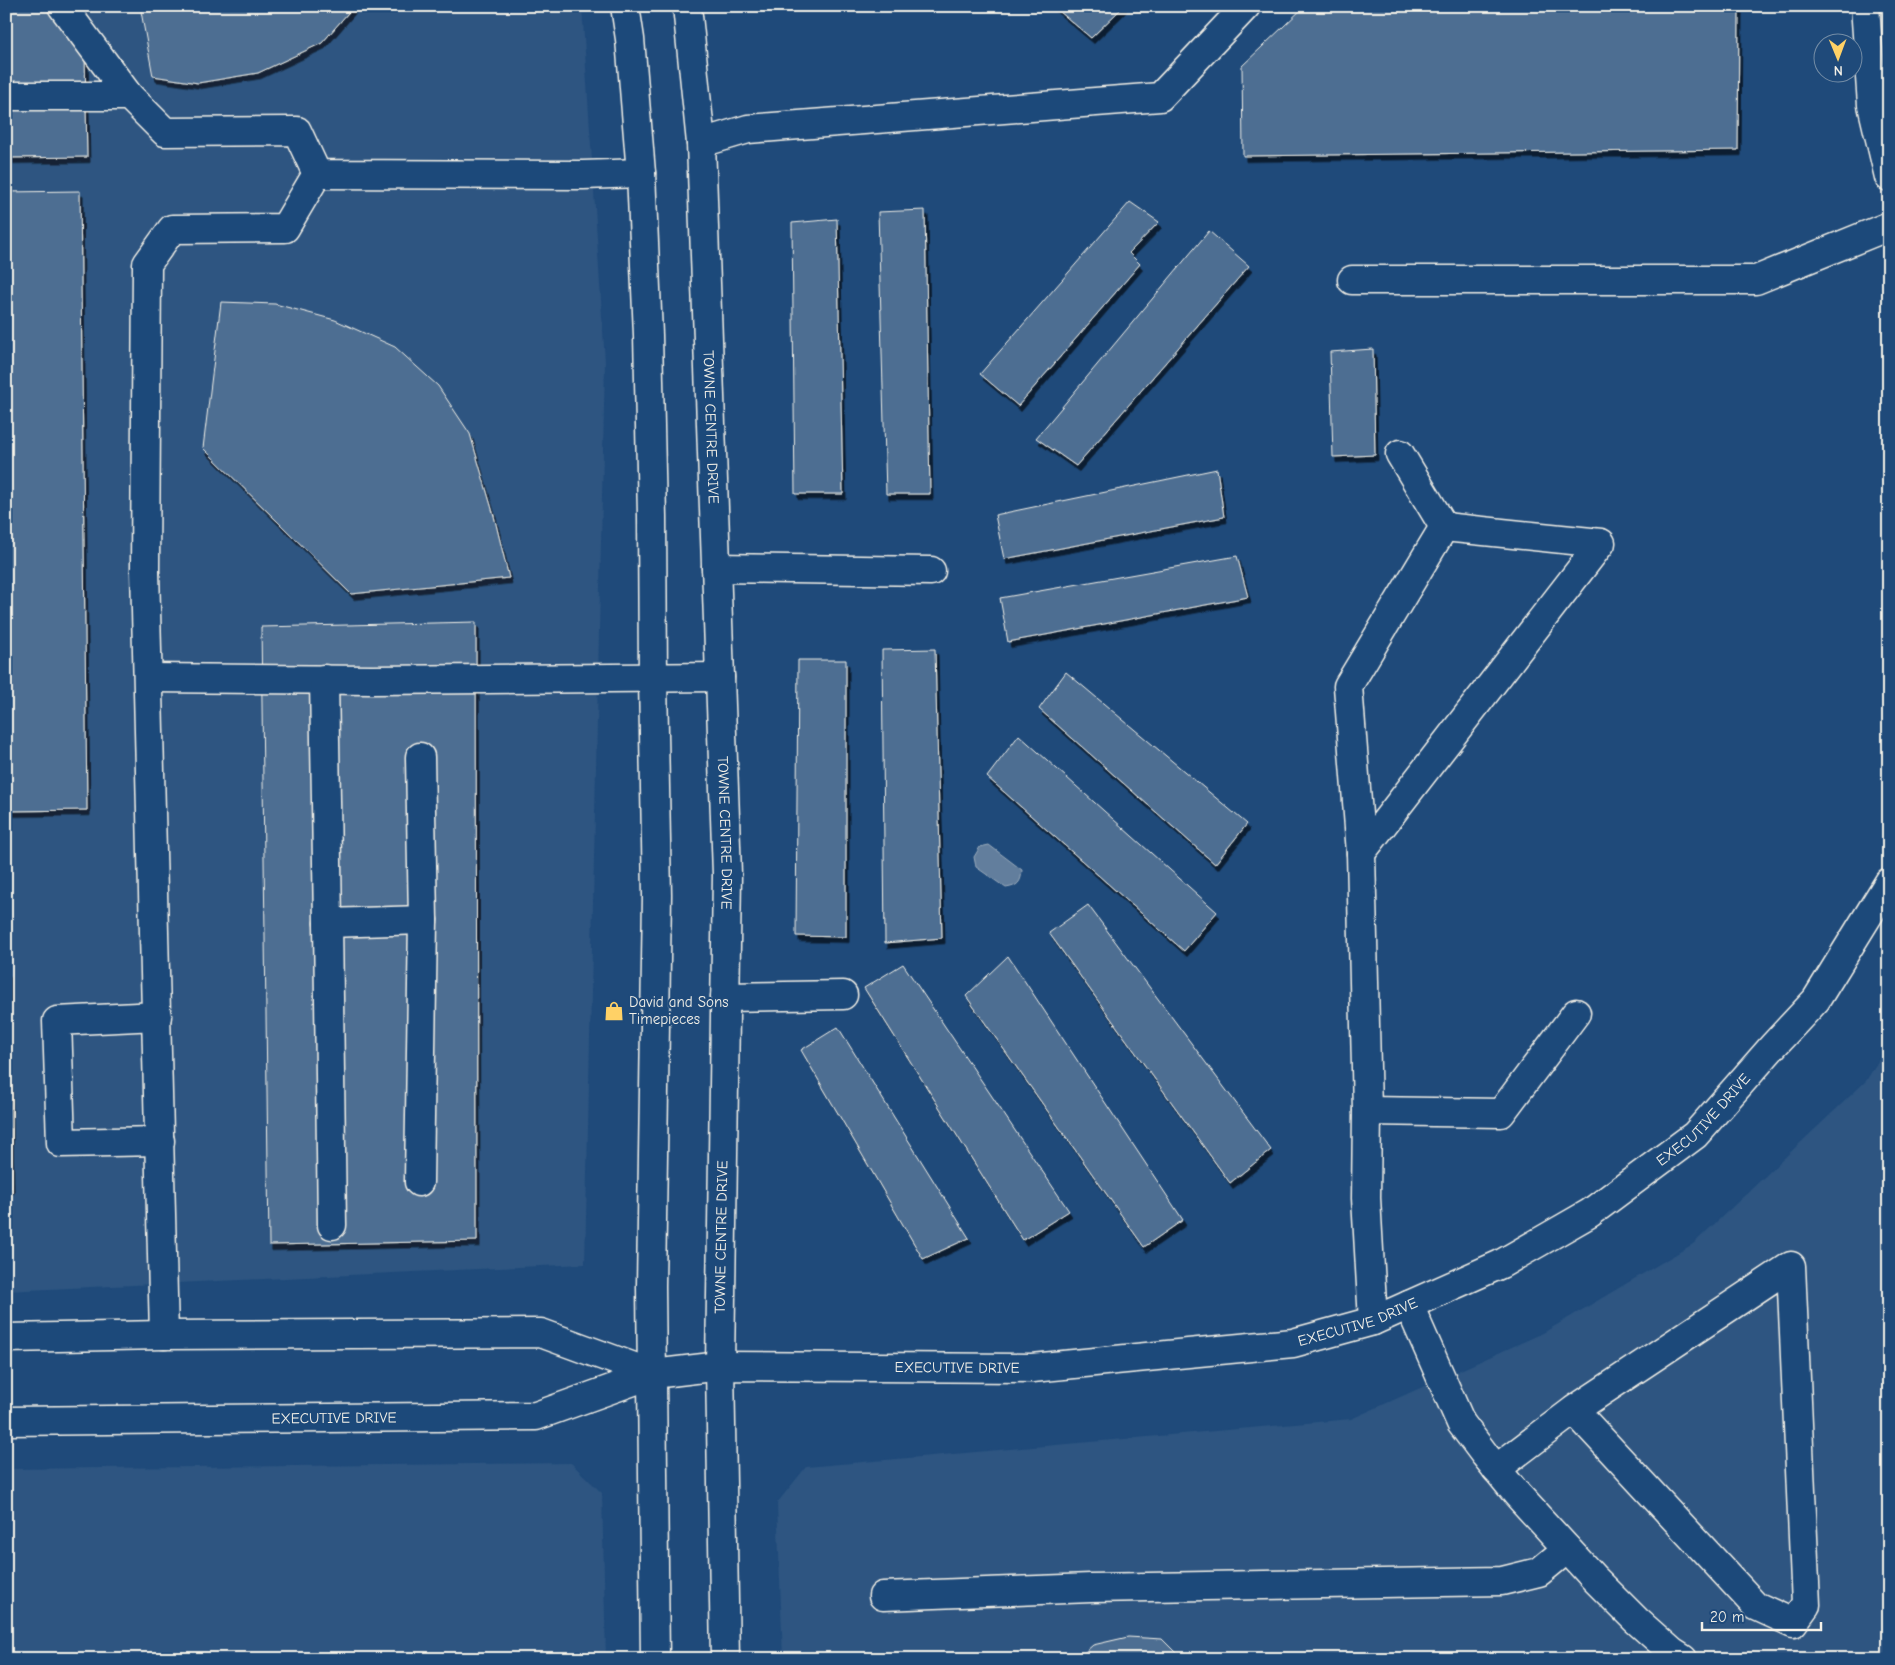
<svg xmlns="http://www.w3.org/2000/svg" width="1895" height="1665" viewBox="0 0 1895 1665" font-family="'Comic Neue',sans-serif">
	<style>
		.built { fill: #2d5581 }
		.water { fill: #627e9d; stroke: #9cacbb }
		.building { fill: #4d6e92; stroke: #f4f1e8; filter: url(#shadow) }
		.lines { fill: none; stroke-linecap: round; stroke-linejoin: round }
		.minor-casing { stroke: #f4f1e8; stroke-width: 31 }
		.major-casing { stroke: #f4f1e8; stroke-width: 31 }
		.minor { stroke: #1f4a7a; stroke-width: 28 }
		.major { stroke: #1f4a7a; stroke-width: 28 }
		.labels { text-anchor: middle; stroke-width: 4; stroke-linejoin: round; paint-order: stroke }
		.street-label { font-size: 15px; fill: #f4f1e8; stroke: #1f4a7a }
		.poi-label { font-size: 15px; fill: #f4f1e8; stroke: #1f4a7a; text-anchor: start }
	</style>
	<defs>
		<filter id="shadow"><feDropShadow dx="3" dy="5.5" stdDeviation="0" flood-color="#0009"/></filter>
	</defs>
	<rect width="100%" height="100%" fill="#1f4a7a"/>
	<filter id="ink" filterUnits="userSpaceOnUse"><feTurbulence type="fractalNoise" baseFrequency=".02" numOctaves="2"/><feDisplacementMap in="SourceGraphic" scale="10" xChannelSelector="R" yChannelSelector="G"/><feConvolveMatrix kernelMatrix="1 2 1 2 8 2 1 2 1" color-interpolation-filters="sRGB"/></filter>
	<g filter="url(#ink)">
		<g class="built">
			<path d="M6,6h576l23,356 -20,902 -579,27z"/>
			<path d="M1889,1043v616h-1106l-6,-156 29,-36 545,-48 192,-86 150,-89 173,-163z"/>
			<path d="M571,1463l31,30 4,166h-600v-190z"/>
		</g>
		<path class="water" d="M989,845l33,25c-1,13 -4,16 -16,18l-30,-21 -2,-10 6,-10z"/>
		<g class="building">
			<path d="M6,6h78l3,151 -81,1z"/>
			<path d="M140,6h214l-32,37 -64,30 -60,10 -45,-7z"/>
			<path d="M1053,6h71l-33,32z"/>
			<path d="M1305,6h434l-1,144 -495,6 -1,-90z"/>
			<path d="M80,191l7,619 -81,1v-619z"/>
			<path d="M1130,202l29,20 -30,31 11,11 -122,142 -38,-32z"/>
			<path d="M925,210l5,284h-44l-8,-282z"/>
			<path d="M837,219l6,275h-48l-3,-271z"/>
			<path d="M1209,231l40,35 -173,200 -40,-28z"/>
			<path d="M221,302l54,2 60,16 60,27 43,39 32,48 24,82 15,62 -158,16 -148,-146z"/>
			<path d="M1373,349l2,106 -42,2 -3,-105z"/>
			<path d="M1217,469l7,48 -220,42 -9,-44z"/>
			<path d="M1237,556l11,41 -240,45 -8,-44z"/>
			<path d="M476,622l1,619 -208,4 -8,-618z"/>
			<path d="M935,649l7,289 -57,5 -3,-293z"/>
			<path d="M798,660h48v277l-50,-1z"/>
			<path d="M1066,672l181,152 -32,40 -176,-155z"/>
			<path d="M1019,735l198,177 -33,39 -197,-174z"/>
			<path d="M1088,905l183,245 -41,33 -181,-250z"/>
			<path d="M1008,956l175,264 -39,27 -178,-251z"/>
			<path d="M903,964l166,247 -46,29 -159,-252z"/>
			<path d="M6,972h2l3,216h-5z"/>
			<path d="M838,1027l131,211 -46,21 -122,-209z"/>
			<path d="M1128,1637l34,2 20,20h-105l16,-14z"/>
			<path d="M1350,1656l2,3h-167z"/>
		</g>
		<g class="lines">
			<defs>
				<g id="minor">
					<path d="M62,6l67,90"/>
					<path d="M1865,6l7,99 17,72"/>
					<path d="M6,96h123l36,36 132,-1 20,43 266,1 58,-2"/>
					<path d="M701,143l47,-14 412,-32 86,-91"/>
					<path d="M1352,280h404l133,-54"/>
					<path d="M716,568l215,3"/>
					<path d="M149,678l224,2 347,-3"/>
					<path d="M324,679l4,244 95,-3"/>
					<path d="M1361,853l240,-310 -157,-16"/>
					<path d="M328,923l4,302"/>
					<path d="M725,997l118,-2"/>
					<path d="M157,1016l-100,5 4,122 99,-2"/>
					<path d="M1367,1111l134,2 75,-100"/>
					<path d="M419,1182l4,-262 -3,-163"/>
					<path d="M1409,1305l52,118 24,32 31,38 78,85 42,42 36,32 11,7"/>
					<path d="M1373,1321l-7,-123 1,-87 -6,-258 -13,-167 96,-159 -44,-73"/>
					<path d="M164,1335l-19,-765 2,-306 25,-35 113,-1 32,-54"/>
					<path d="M6,1338l158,-3 377,-2 112,41"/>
					<path id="s1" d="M6,1421l530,-5 117,-42 67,-8 312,2 261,-25 80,-22 128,-57 89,-51 105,-78 79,-90 42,-45 73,-118"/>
					<path d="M1496,1469l78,-59 182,196 37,17 13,-18 -15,-339 -217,144"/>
					<path d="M883,1596l208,-8 411,-7 37,-9 28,-23"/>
				</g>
				<g id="major">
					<path d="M625,6l5,33 11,134 7,162 4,181 1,163 4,216 -6,391 4,373"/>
					<path id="s2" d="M687,6l14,137 26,731 -7,492 5,293"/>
				</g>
			</defs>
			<use href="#minor" class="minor-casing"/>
			<use href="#major" class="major-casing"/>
			<use href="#minor" class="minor"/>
			<use href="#major" class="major"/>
		</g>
	</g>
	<defs>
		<symbol id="shop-bare" viewBox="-9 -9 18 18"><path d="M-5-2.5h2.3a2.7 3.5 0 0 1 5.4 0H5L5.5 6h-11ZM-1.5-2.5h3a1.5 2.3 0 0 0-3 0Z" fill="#ffd166" stroke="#1f4a7a" stroke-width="2.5" paint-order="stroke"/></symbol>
	</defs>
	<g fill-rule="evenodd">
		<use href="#shop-bare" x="600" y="997" width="28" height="28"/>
	</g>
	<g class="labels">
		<g class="street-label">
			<text dy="5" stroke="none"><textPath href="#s2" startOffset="422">TOWNE CENTRE DRIVE</textPath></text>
			<text dy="5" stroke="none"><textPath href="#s2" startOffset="828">TOWNE CENTRE DRIVE</textPath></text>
			<text dy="5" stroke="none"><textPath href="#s1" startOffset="1769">EXECUTIVE DRIVE</textPath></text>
			<text transform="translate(721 1237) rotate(-89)" y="5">TOWNE CENTRE DRIVE</text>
			<text dy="5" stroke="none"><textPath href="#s1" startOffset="1364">EXECUTIVE DRIVE</textPath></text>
			<text dy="5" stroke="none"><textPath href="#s1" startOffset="959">EXECUTIVE DRIVE</textPath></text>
			<text dy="5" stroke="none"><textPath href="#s1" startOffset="328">EXECUTIVE DRIVE</textPath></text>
		</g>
		<g class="poi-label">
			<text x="629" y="1007">David and Sons<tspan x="629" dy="17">Timepieces</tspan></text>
		</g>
	</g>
	<rect width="1895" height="1665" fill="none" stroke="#1f4a7a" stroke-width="25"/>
	<rect x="12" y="12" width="1870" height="1640" fill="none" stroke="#f4f1e8" stroke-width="2" filter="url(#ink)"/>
	<g transform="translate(1838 58) rotate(179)"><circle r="24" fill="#1f4a7a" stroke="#748da6"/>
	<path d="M0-4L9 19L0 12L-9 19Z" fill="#ffd166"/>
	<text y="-8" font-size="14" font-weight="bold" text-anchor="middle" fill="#f4f1e8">N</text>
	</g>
	<path d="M1702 1622v8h119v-8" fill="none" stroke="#f4f1e8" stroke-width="2.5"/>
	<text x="1710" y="1622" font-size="15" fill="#f4f1e8" stroke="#1f4a7a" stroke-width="4" paint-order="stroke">20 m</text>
</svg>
